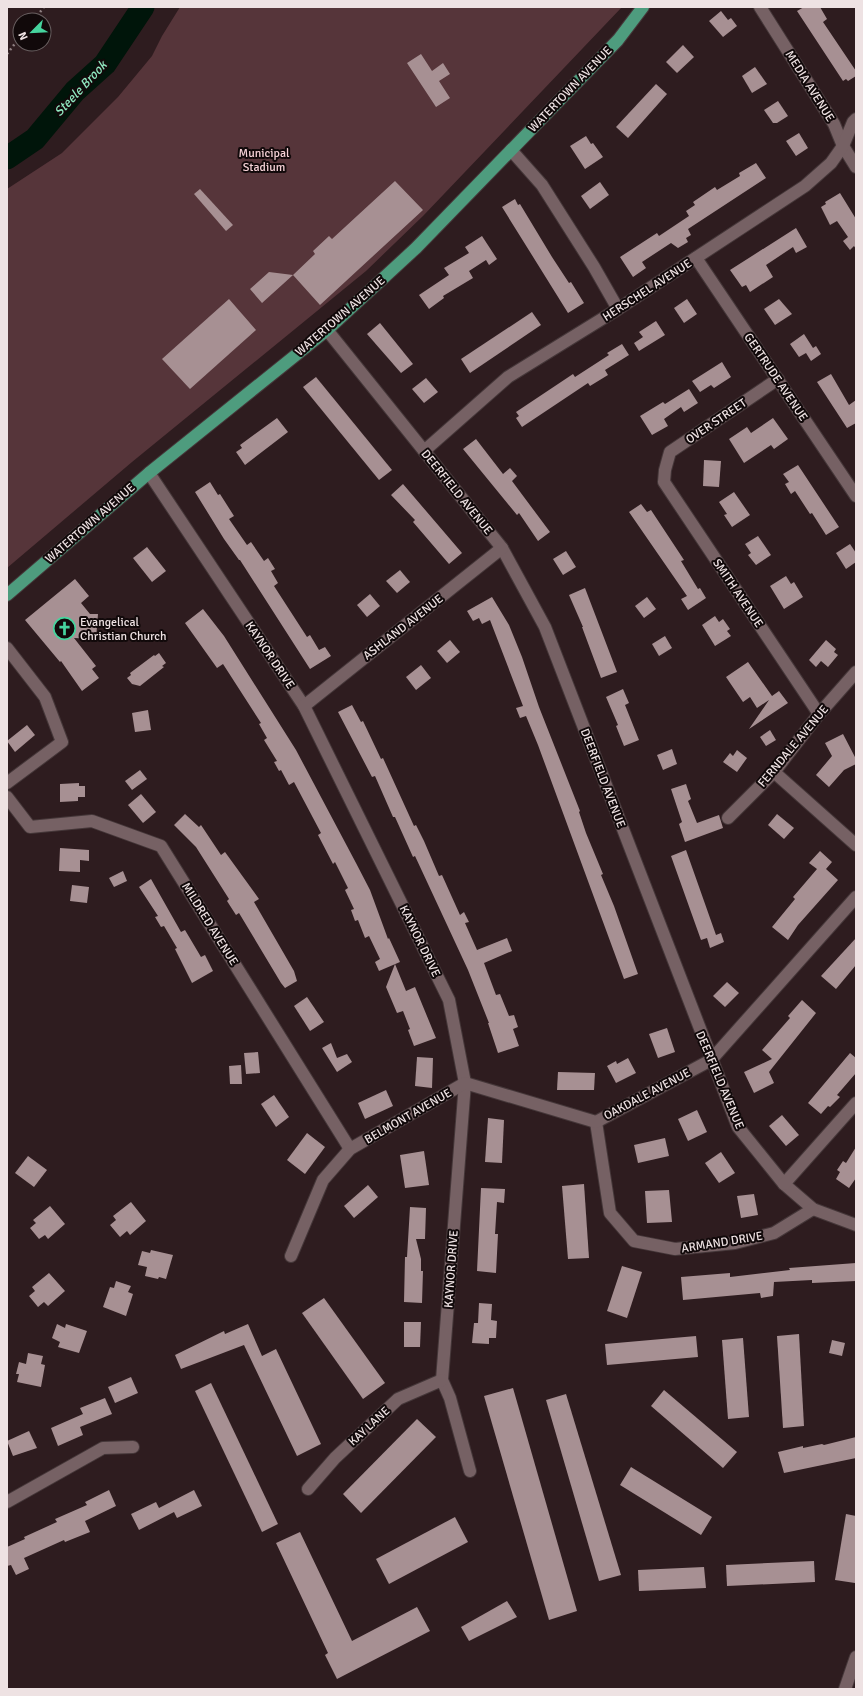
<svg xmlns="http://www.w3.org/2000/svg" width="863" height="1696" viewBox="0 0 863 1696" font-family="Signika,sans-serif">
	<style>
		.green { fill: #56353a }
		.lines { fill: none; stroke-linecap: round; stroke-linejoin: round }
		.river { stroke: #00150a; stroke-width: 23 }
		.building { fill: #a79093 }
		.street-casing { stroke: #453739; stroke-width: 14 }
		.secondary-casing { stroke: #453739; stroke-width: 14 }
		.primary-casing { stroke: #453739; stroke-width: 14 }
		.path { stroke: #8f8082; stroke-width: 2.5; stroke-dasharray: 2 3; stroke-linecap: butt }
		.street { stroke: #766164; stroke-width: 12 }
		.secondary { stroke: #766164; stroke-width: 12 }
		.primary { stroke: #4e9c7e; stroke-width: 12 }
		.labels { text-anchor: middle; stroke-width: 4; stroke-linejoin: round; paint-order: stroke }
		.street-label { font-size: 12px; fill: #eee2e3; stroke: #11090a }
		.park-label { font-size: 12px; fill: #f5d1d6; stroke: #11090a }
		.poi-label { font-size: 12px; fill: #eee2e3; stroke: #11090a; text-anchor: start }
		.water-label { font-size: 13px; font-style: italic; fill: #91eac2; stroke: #11090a }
	</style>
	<rect width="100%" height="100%" fill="#2e1c1f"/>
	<path class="green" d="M180,7h442l-199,209 -57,55 -234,191 -125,106v-379l55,-36 56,-56 34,-41 10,-20z"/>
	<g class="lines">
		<path class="river" d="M7,158l28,-19 40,-48 30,-27 38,-57"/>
	</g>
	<g class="building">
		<path d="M804,7h16l7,12 -4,3 33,49v5l-8,5 -2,-2 -3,2 -46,-70z"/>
		<path d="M721,11l7,9 3,-2 6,8 -14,11 -14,-16z"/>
		<path d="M683,45l11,12 -17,16 -11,-11z"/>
		<path d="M421,54l11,17 11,-8 7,11 -11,7 11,17 -14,9 -29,-44z"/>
		<path d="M755,67l12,17 -15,9 -10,-17z"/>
		<path d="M656,84l11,10 -39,44 -12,-11z"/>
		<path d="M778,101l10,15 -11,7h-4l-9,-13z"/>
		<path d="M799,133l9,15 -12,8 -10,-15z"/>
		<path d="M586,136l5,8 2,-1 10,14 -18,12 -15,-23z"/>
		<path d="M756,163l10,15 -78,51 3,6 -5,3 2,4 -10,6 -7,-5 -29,19 4,6 -13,9 -13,-20 37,-24 2,3 30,-20 -3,-5 9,-6 -2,-3 22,-15 2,3 23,-14 -1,-3z"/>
		<path d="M395,181l28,29 -103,95 -27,-30 -31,28 -12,-14 19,-17 24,3 22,-21 -2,-3 16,-15 3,3z"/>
		<path d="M600,182l9,13 -19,14 -9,-13z"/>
		<path d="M200,189l33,36 -7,6 -32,-37z"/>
		<path d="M840,193l16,26v30l-2,-3 -4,4 -7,-9 5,-4 -11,-16 -7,4 -9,-18 5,-3 -1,-2z"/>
		<path d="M515,199l3,6 2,-1 32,53 17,26 2,-1 13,21 -16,10 -66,-106z"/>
		<path d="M796,228l11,19 -11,6 -3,-6 -27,18 7,12 -23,15 -4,-7 -4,2 -12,-17z"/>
		<path d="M482,236l15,23 -8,6 -3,-5 -17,11 4,7 -30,18 1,2 -15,11 -10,-14 30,-20 -5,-7 25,-15 -4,-6z"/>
		<path d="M229,299l27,31 -66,59 -28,-30z"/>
		<path d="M687,299l10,15 -13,9 -10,-15z"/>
		<path d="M779,299l13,15 -17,11 -11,-16z"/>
		<path d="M532,312l9,13 -71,48 -9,-14z"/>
		<path d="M656,321l9,14 -26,16 -5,-8 9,-6 -4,-5z"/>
		<path d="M380,323l33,41 -12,9 -34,-39z"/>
		<path d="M804,334l9,14 3,-2 5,8 -10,7 -5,-8 -7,4 -9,-13z"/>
		<path d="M622,344l7,11 -24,15 3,5 -18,11 -2,-3 -66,44 -6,-9 3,-2 -3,-4 57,-38 2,3 34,-22 -2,-2z"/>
		<path d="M722,362l9,15 -17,11 -3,-3 -11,7 -8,-11z"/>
		<path d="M831,374l18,31 7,-5v23l-9,5 -30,-46z"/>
		<path d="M316,377l76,93 -13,10 -76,-93z"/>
		<path d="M426,378l12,14 -14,11 -12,-14z"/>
		<path d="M689,389l9,14 -14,9 -3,-5 -17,12 4,7 -16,9 -12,-19 23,-14 2,2z"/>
		<path d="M277,418l11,14 -43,33 -9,-13 6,-4 -2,-3z"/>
		<path d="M773,418l15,21 -14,10 -3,-4 -27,18 -15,-24 18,-12 4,6z"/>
		<path d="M476,439l27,35 7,-6 7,8 -5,5 38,51 -12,9 -19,-28 -2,2 -54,-66z"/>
		<path d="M704,460l17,1 -2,26 -16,-1z"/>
		<path d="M798,465l41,62 -13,8 -14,-22 -2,1 -15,-23 -4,3 -6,-10 4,-2 -6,-8z"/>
		<path d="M210,482l8,13 2,-1 14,22 -5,3 18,26 4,-3 13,19 4,-3 7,11 -4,2 7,12 -4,3 33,51 3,-2 9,15 6,-3 6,9 -21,13 -70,-109h-1l-15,-21 -29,-47z"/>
		<path d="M403,484l59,69 -13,11 -36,-42 2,-2 -24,-25z"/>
		<path d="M734,492l16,23 -18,12 -8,-12 3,-1 -8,-12z"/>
		<path d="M641,504l6,8 4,-2 33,50 -3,1 17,28 2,-1 6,10 -18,12 -7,-11 6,-3 -58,-84z"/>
		<path d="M758,536l13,19 -15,10 -8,-10 3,-2 -6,-9z"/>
		<path d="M850,544l6,9v9l-10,7 -10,-16z"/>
		<path d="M147,547l19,24 -14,11 -19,-24z"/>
		<path d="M566,551l10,16 -13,8 -10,-16z"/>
		<path d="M400,570l10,12 -13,11 -11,-12z"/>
		<path d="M786,576l5,8 3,-2 9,15 -19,12 -14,-23z"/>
		<path d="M75,579l14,17 -8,7 9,11h8l-2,25 -22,-1 22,28 -4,3 7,9 -17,13 -21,-30 -1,1 -35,-42z"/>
		<path d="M585,588l32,84 -16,6 -19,-51h1l-14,-32z"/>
		<path d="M370,594l10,12 -13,11 -10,-12z"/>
		<path d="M492,597l17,28 13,32 17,50 41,104 -1,1 7,21 17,41 -2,1 13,31 24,68 -14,5 -86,-234 -12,-29 -6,2 -4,-10 7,-2 -33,-86 -8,4 -3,-6 -6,3 -6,-10z"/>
		<path d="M647,597l9,12 -12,9 -9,-12z"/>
		<path d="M203,609l21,27 72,114 60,113 14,27 18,49 1,-1 11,24 -21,9 -4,-9 5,-3 -11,-23 -4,2 -7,-18 -3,1 -4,-11 3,-1 -9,-19 3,-2 -13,-26 -2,2 -15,-29 3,-2 -27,-51 -5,3 -8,-15 -2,1 -5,-9 3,-1 -13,-21 3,-2 -8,-14 2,-1 -38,-59 -6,4 -32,-45z"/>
		<path d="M715,616l4,6 4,-3 7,10 -3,2 4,5 -16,10 -13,-21z"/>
		<path d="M665,636l7,12 -13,8 -7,-12z"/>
		<path d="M450,640l10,12 -13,11 -10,-12z"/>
		<path d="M826,640l10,9 -2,3 4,3 -10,12 -7,-6 -5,6 -7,-7z"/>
		<path d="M159,653l7,10 -4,3 2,1 -24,19 -8,-2 -5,-6 4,-3 -1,-2 24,-18 1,1z"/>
		<path d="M748,662l24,34 7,-5 9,12 -39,26 20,-29 -12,8 -7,-11 -7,5 -17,-25z"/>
		<path d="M421,665l10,13 -15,12 -10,-13z"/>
		<path d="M623,689l6,14 -4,2 14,35 -15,6 -8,-20 2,-1 -12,-28z"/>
		<path d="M352,705l9,17 2,-1 18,38 2,-1 31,68 2,-1 8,16 15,35 3,-1 18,40 4,-3 5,10 -4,1 12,27 30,-12 5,13 -28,12 12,32 4,-1 9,22 5,-1 4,12 -5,2 6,17 -21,7 -10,-30h1l-21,-53 -53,-114 -2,1 -18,-40h-2l-18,-41 -3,1 -34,-65z"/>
		<path d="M148,710l3,20 -16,2 -3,-19z"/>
		<path d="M27,725l8,10 -20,17 -8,-11z"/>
		<path d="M770,730l6,10 -10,6 -6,-9z"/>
		<path d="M843,734l13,25v5l-12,6 -15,17 -13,-12 16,-19 -7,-13z"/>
		<path d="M672,749l5,15 -14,6 -6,-15z"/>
		<path d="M737,750l10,8 -10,14 -14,-10 7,-9 3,3z"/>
		<path d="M140,770l7,9 -15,11 -7,-9z"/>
		<path d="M79,783v3h6v11h-7v4l-18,1v-18z"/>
		<path d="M686,784l5,15 -3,2 9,22 22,-8 4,13 -38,14 -6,-18 3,-2 -11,-33z"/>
		<path d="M141,794l15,18 -13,11 -15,-18z"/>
		<path d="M185,814l14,13 2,-2 20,30 4,-3 34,47 -5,3 40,69 3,10 -12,7 -4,-5 -42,-70 -3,2 -9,-14 2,-2 -33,-52 -22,-22z"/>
		<path d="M777,814l17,14 -10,11 -16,-14z"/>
		<path d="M60,848l29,2v11l-9,-1v12l-21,-1z"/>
		<path d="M686,850l30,85 5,-2 3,9 -14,6 -3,-10 -6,2 -30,-84z"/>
		<path d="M820,851l12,11 -6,7 12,11 -40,45 -10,15 -16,-13 23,-28 -2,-2 24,-28 -8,-6z"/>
		<path d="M123,871l4,10 -13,6 -5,-9z"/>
		<path d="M151,879l30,53 4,-2 16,27 4,-2 8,16 -21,12 -17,-34 2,-1 -13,-22 -3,1 -6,-10 3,-1 -19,-29z"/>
		<path d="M72,885l17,2 -2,16 -17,-2z"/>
		<path d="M856,938v27l-20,24 -15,-13z"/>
		<path d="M395,964l11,27 9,-4 21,51 -22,8 -6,-16 2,-1 -7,-18 -6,2 -11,-26z"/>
		<path d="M727,982l12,11 -14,14 -12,-11z"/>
		<path d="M307,997l17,25 -14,9 -16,-25z"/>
		<path d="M802,1000l14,13 -47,59 5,11 -20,10 -10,-21 28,-13 -10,-9 28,-32 -2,-2z"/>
		<path d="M667,1028l8,24 -17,6 -9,-24z"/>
		<path d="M331,1043l6,15 10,-4 5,8 -15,10 -15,-24z"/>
		<path d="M258,1052l2,21 -14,1 -2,-21z"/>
		<path d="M850,1053l6,5v15l-19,22 3,2 -10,10 -2,-1 -7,8 -13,-11z"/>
		<path d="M417,1057l16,1 -1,30 -17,-2z"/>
		<path d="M628,1058l8,15 -20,10 -9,-17 9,-5 1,3z"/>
		<path d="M241,1065l1,19h-12l-1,-18z"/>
		<path d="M558,1072l37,1 -1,17h-37z"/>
		<path d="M386,1090l7,16 -28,13 -7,-16z"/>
		<path d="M274,1095l15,22 -13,10 -15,-23z"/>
		<path d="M697,1110l10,22 -19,9 -10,-22z"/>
		<path d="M782,1115l17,20 -13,11 -17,-20z"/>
		<path d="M488,1118l16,2 -2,43 -17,-1z"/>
		<path d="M307,1133l18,14 -20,27 -18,-14z"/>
		<path d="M665,1138l4,18 -31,7 -4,-18z"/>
		<path d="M856,1147v31l-7,10 -13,-9 4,-7 -3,-2 6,-9 3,2z"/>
		<path d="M424,1151l5,34 -24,3 -5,-33z"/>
		<path d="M721,1152l14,21 -16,10 -14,-20z"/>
		<path d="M28,1156l19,14 -13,17 -19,-14z"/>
		<path d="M584,1184l5,74 -21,1 -6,-73z"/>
		<path d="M368,1185l10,12 -24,21 -10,-12z"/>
		<path d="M481,1188l24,1 -1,14 -7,-1 -2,32h3l-2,39 -19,-2z"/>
		<path d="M669,1190l3,32 -25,1 -2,-32z"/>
		<path d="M754,1194l4,21 -17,3 -4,-22z"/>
		<path d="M131,1202l15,19 -16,14 -3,-4 -7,6 -10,-12 6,-5 -3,-4z"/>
		<path d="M50,1206l15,18 -17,15 -3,-4 -6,4 -9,-11 6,-5 -3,-3z"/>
		<path d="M410,1207l16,1 -1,31h-9l5,20v12h2l-1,32 -18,-1 1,-45h2z"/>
		<path d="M151,1250l22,5 -7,24 -7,-2 -1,2 -13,-3 2,-9 -9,-2 4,-14 8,2z"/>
		<path d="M856,1263v18l-44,2v-3l-38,2 -1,14 -12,2 -1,-5 -77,7 -2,-23 49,-4v4l60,-7 -1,-2z"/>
		<path d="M622,1266l20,6 -15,46 -20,-7z"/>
		<path d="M49,1273l16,18 -17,15 -4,-4 -6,5 -9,-11 6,-5 -3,-4z"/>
		<path d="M116,1281l15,5 -3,6 5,2 -7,22 -23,-9 7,-20 4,1z"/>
		<path d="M324,1298l61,85 -22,16 -61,-86z"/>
		<path d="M479,1303l13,1 -1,16 6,1 -1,17h-7v6l-17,-1 2,-20h4z"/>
		<path d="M404,1322h17l-1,25h-16z"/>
		<path d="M57,1324l8,4 1,-4 21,7 -8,22 -21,-6 2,-5 -8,-4z"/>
		<path d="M248,1324l14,32 14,-7 45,95 -24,12 -53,-111 -63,24 -6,-14 49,-24 1,3z"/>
		<path d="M799,1334l5,92 -21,2 -6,-92z"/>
		<path d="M696,1336l2,21 -91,8 -2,-21z"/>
		<path d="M743,1338l6,79 -21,2 -6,-79z"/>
		<path d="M832,1340l13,3 -3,13 -13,-3z"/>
		<path d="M28,1353l15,3 -2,8 4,1 -4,22 -24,-5 2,-8h-3l3,-12 7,2z"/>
		<path d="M131,1377l7,16 -23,10 -7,-16z"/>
		<path d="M211,1383l67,141 -16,8 -67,-141z"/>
		<path d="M513,1388l64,223 -28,9 -65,-224z"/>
		<path d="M664,1390l73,62 -14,16 -72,-62z"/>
		<path d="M566,1394l55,181 -22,6 -53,-181z"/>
		<path d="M105,1398l7,16 -32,13 3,8 -25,11 -7,-18 32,-14 -3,-6z"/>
		<path d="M417,1419l19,18 -75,76 -18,-19z"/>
		<path d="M29,1431l8,17 -24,8 -6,-15z"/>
		<path d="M856,1437v21l-72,15 -6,-21 25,-6v2l19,-4 2,1z"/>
		<path d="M631,1467l81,50 -11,18 -81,-50z"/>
		<path d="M109,1490l7,16 -31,15 5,11 -25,10 -1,-2 -40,18 5,11 -13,6 -5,-10 -4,1v-19l18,-8 -1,-2 33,-15 -2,-3 32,-14 -2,-3z"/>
		<path d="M194,1490l8,16 -25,12 -3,-6 -35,18 -8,-16 25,-12 3,6z"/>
		<path d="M846,1514l10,2 -1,67 -20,-3z"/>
		<path d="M455,1517l13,25 -79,42 -13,-25z"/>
		<path d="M300,1532l52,109 65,-34 13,24 -93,48 -12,-24 3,-2 -52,-110z"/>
		<path d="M814,1561l1,21 -88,4 -1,-21z"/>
		<path d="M704,1567l2,21 -67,3 -1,-21z"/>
		<path d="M507,1601l10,16 -48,24 -8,-14z"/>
	</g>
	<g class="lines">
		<defs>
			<g id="street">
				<path d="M760,7l74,117 9,22 13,21"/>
				<path d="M511,150l31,35 52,82 24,42"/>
				<path d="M696,258l160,238"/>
				<path d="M327,330l175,218 43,79 193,500 46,57 29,25 43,16"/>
				<path d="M778,379l-108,73 -5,18 -1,12 155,232"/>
				<path d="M424,451l84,-74 110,-68 187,-123 26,-23 12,-17 10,-24 3,-3"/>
				<path d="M149,473l155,233 145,294 16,83 -23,297 8,18 20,73"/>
				<path d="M7,648l38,49 17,45 -55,41"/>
				<path d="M304,706l198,-158"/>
				<path d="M774,772l82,73"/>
				<path d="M7,797l23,30 62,-6 69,25 189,303"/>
				<path d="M728,818l46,-46 45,-58 37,-42"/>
				<path d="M596,1122l14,91 24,28 41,8 60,-6 39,-10 39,-24"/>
				<path d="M784,1184l72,-81"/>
				<path d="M291,1256l32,-76 27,-31 115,-66 131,39 115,-62 145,-163"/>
				<path d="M308,1489l27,-31 63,-59 44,-19"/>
				<path d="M7,1502l96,-54 30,-1"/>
			</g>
			<path id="secondary" d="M845,1689l11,-32"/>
			<path id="primary" d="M7,595l142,-122 178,-143 89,-82 202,-208 25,-33"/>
		</defs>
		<use href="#street" class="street-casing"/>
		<use href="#secondary" class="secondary-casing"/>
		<use href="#primary" class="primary-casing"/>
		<g class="path">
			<path d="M34,20l10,-13"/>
			<path d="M7,54l13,-17"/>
		</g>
		<use href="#street" class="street"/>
		<use href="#secondary" class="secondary"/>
		<use href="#primary" class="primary"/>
	</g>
	<defs>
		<symbol id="church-ring" viewBox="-11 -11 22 22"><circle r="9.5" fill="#11090a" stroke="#46d49e" stroke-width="1.5"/><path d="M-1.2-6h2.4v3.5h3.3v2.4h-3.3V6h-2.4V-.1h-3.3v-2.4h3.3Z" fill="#46d49e"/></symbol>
	</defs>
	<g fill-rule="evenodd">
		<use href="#church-ring" x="52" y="616" width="25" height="25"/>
	</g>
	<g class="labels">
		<g class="street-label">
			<text transform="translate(810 86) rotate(58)" y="4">MEDIA AVENUE</text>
			<text transform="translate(570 89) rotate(-46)" y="4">WATERTOWN AVENUE</text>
			<text transform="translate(647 290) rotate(-33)" y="4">HERSCHEL AVENUE</text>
			<text transform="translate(340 316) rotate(-41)" y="4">WATERTOWN AVENUE</text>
			<text transform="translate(776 377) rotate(56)" y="4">GERTRUDE AVENUE</text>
			<text transform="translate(716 421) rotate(-34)" y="4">OVER STREET</text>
			<text transform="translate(457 492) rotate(51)" y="4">DEERFIELD AVENUE</text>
			<text transform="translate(90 523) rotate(-41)" y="4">WATERTOWN AVENUE</text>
			<text transform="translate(738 593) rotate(56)" y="4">SMITH AVENUE</text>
			<text transform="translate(403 627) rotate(-38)" y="4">ASHLAND AVENUE</text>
			<text transform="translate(270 655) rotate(56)" y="4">KAYNOR DRIVE</text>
			<text transform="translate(793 746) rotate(-50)" y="4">FERNDALE AVENUE</text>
			<text transform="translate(603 778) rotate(69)" y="4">DEERFIELD AVENUE</text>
			<text transform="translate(210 924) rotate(58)" y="4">MILDRED AVENUE</text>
			<text transform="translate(420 941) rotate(64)" y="4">KAYNOR DRIVE</text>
			<text transform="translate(720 1080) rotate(67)" y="4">DEERFIELD AVENUE</text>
			<text transform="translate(647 1094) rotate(-28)" y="4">OAKDALE AVENUE</text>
			<text transform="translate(408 1116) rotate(-30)" y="4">BELMONT AVENUE</text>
			<text transform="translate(722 1242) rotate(-9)" y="4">ARMAND DRIVE</text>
			<text transform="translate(451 1269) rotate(-86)" y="4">KAYNOR DRIVE</text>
			<text transform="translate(369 1426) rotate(-43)" y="4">KAY LANE</text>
		</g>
		<g class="park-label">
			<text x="264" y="157">Municipal<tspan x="264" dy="14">Stadium</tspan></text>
		</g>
		<g class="poi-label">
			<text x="80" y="626">Evangelical<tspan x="80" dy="14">Christian Church</tspan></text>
		</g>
		<g class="water-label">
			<text transform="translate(80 88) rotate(-47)" y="5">Steele Brook</text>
		</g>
	</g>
	<rect width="863" height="1696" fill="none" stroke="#eee2e3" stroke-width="16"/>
	<g transform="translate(32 32) rotate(246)"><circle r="19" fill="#11090a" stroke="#696061"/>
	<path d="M0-3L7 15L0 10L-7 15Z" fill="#46d49e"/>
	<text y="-6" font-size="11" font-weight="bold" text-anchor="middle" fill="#eee2e3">N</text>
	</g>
</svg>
